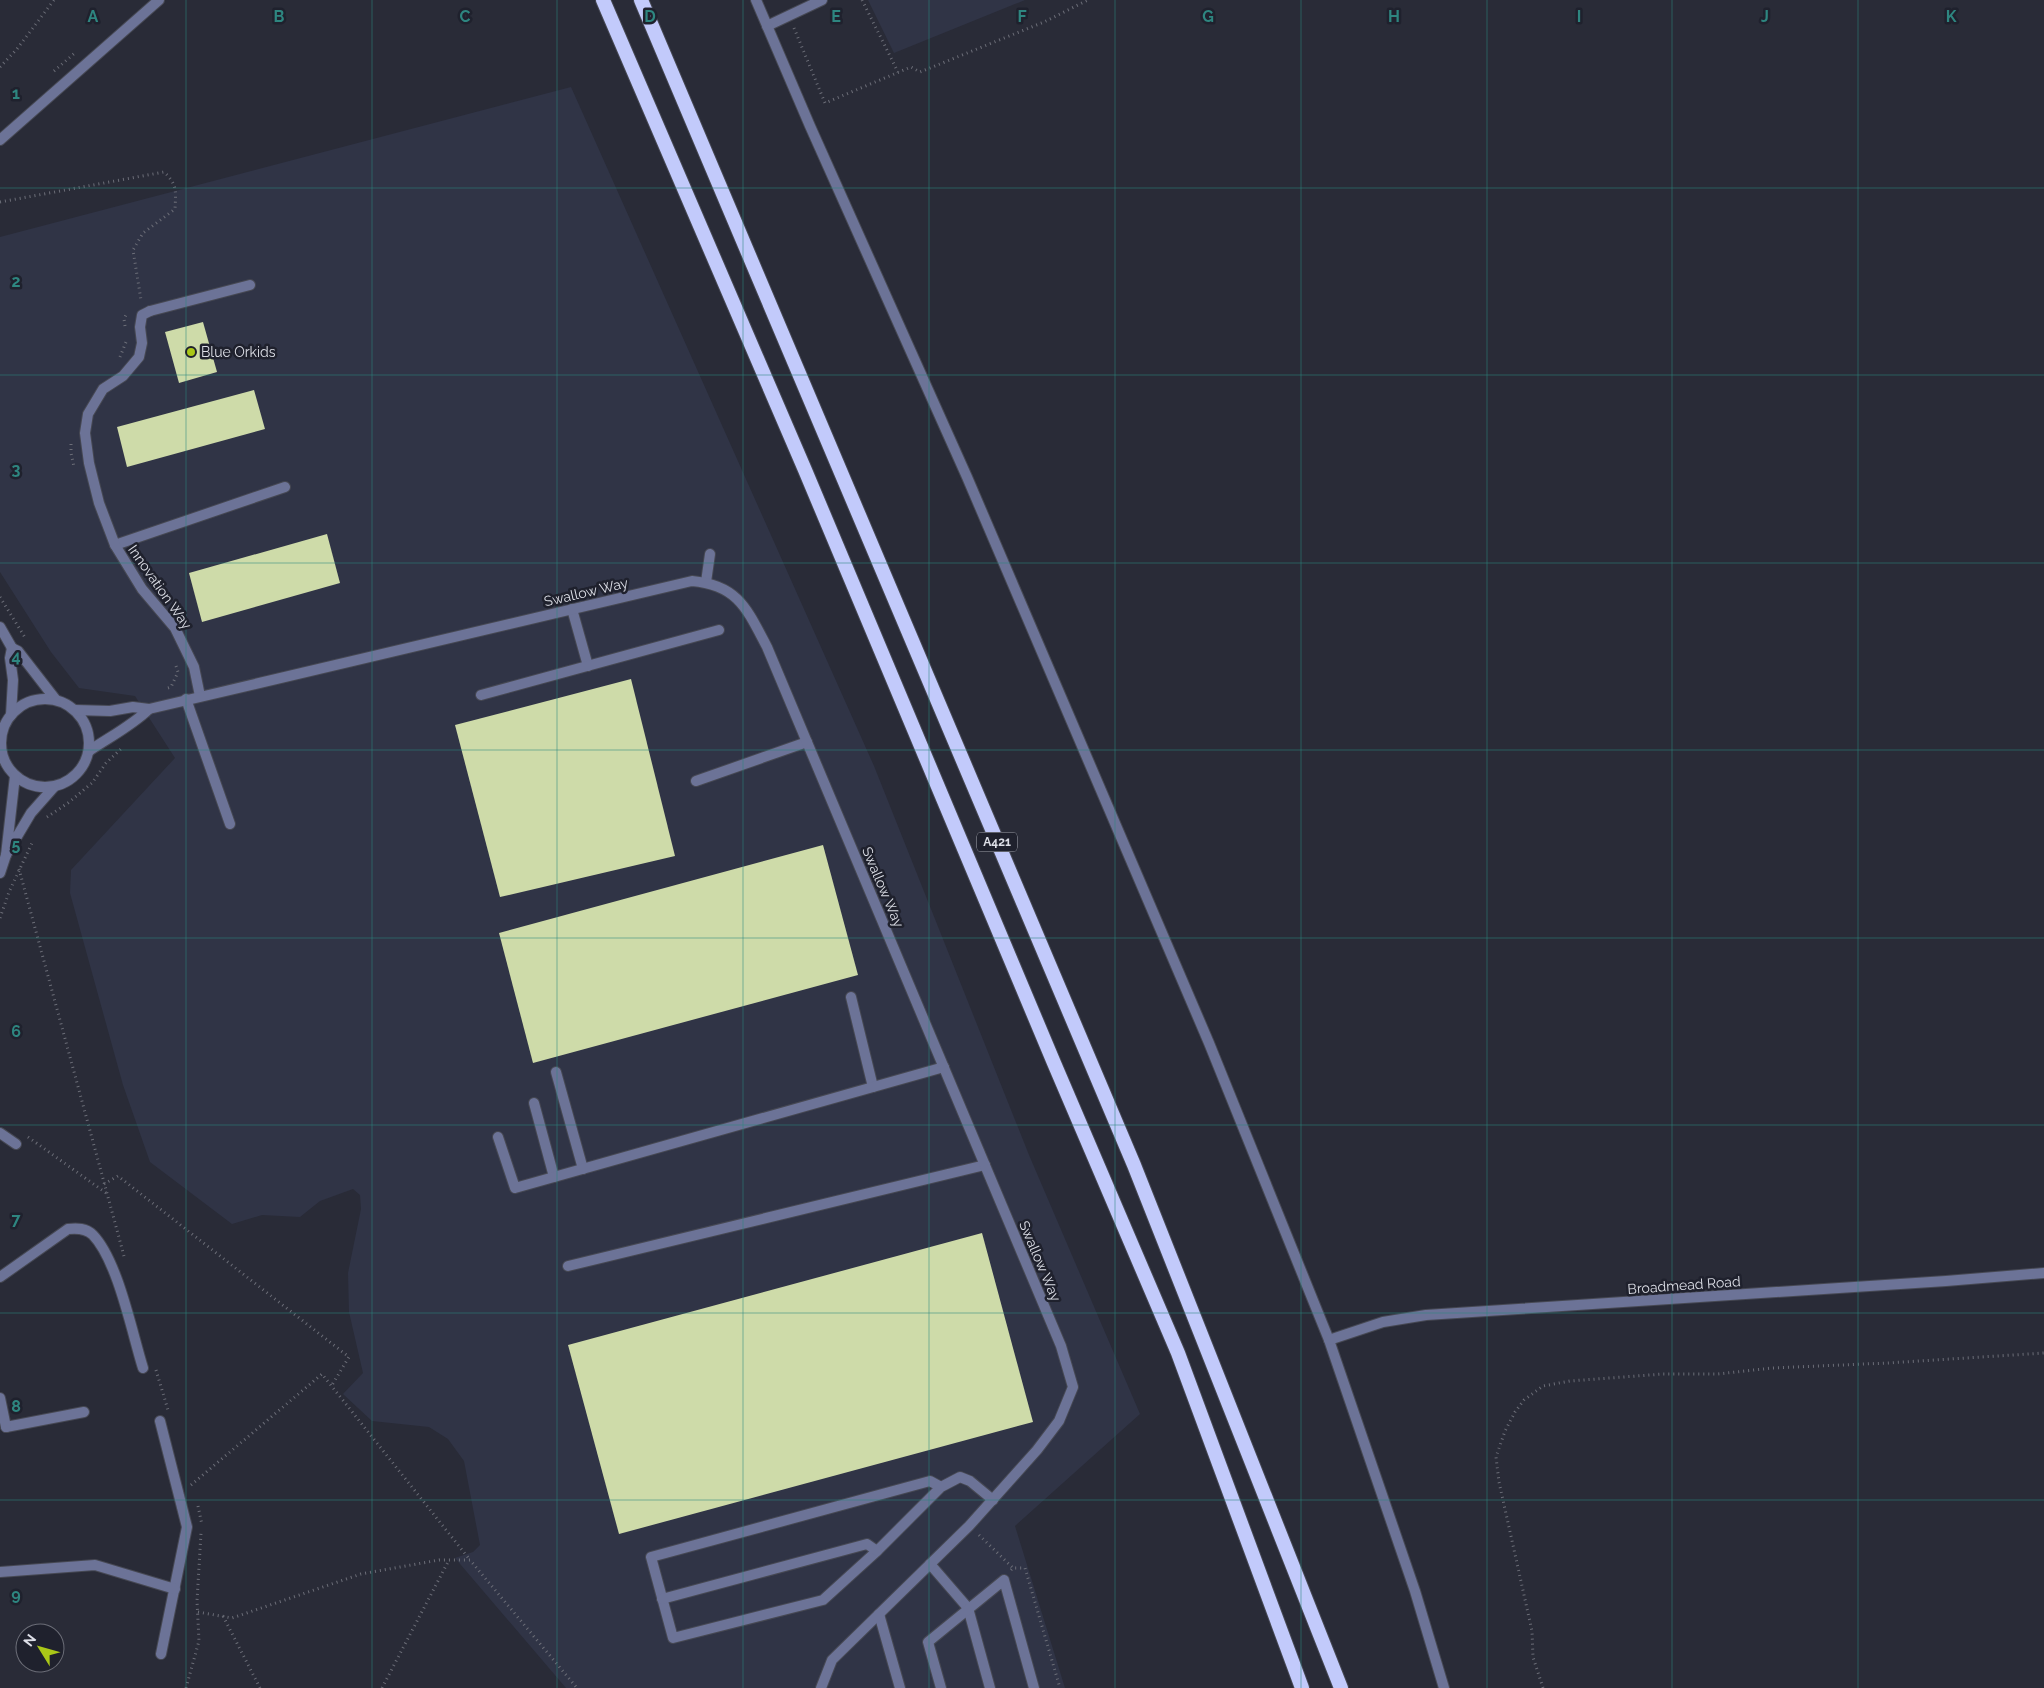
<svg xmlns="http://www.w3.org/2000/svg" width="2044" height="1688" viewBox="0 0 2044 1688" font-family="Raleway,sans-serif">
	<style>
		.built { fill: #303446 }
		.building { fill: #cedba9 }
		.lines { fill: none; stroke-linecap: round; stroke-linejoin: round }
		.service-casing { stroke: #464853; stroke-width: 12 }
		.minor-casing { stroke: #464853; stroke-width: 12 }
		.tertiary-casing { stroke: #464853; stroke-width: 12 }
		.trunk-casing { stroke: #464853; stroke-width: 16 }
		.path { stroke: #6c6e78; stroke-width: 3; stroke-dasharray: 1 4; stroke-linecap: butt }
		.service { stroke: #6c7397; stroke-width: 10 }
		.minor { stroke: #6c7397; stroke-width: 10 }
		.tertiary { stroke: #6c7397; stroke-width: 10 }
		.trunk { stroke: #c2cafb; stroke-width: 14 }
		.grid { fill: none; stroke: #2e8680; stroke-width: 1; stroke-opacity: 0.55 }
		.poi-dot { fill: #aac718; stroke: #1f212d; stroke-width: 2 }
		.labels { text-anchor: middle; stroke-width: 5; stroke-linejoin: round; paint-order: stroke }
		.shield { fill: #1f212d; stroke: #a4a6af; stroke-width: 1 }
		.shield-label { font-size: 12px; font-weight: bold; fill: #dddfe7 }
		.poi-label { font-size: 14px; fill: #dddfe7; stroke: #1f212d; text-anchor: start }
		.street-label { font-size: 14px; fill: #dddfe7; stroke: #1f212d }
		.grid-label { font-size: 16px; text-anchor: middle; font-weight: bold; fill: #2e8680; stroke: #1f212d; stroke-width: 5; stroke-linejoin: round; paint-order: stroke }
	</style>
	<rect width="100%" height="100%" fill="#292b37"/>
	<g class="built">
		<path d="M868,0h157l-131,53z"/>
		<path d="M571,87l303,679 155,389 111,259 -125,112 50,162h-499l-111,-130 18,-6 7,-7 -16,-84 -16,-22 -19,-12 -57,-6 -29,-27 20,-21 -14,-61 -1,-39 13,-64 -1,-14 -7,-6 -33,12 -20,16 -38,-2 -30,9 -82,-62 -27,-77 -53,-192 1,-23 104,-112 -40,-62 -56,-8 -28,-36 -51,-80v-335z"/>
	</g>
	<g class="building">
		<path d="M203,322l14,50 -38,11 -14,-51z"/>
		<path d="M254,390l11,39 -138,38 -10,-40z"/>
		<path d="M327,534l13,49 -138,39 -13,-49z"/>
		<path d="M631,679l44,177 -175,41 -45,-172z"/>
		<path d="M823,845l35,130 -325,88 -34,-130z"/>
		<path d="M982,1233l51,189 -414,112 -51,-189z"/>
	</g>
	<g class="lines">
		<defs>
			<g id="service">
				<path d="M767,26l55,-26"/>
				<path d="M150,311l100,-26"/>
				<path d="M115,545l170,-58"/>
				<path d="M706,582l4,-28"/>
				<path d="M572,609l16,57"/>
				<path d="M481,695l238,-65"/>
				<path d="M186,699l44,125"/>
				<path d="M696,781l111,-39"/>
				<path d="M851,997l22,90"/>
				<path d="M556,1072l27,97"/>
				<path d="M534,1103l20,74"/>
				<path d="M498,1137l17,51 429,-121"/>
				<path d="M568,1266l417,-101"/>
				<path d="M6,1427l78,-15"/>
				<path d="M941,1487l-11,-6 -279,76 22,81 150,-38 54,-49 64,-64 19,-10 10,4 23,19"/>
				<path d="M930,1564l38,44 22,80"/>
				<path d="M662,1599l205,-55 10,7"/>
				<path d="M879,1614l21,74"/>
				<path d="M941,1688l-13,-46 76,-62 30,108"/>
			</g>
			<g id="minor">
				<path d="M150,311l-8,4 -2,12 2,16 -3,14 -16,19 -20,13 -15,25 -3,19 4,30 10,40 16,42 27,44 33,39 19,39 6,29"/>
				<path d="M0,627l12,21"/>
				<circle cx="45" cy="743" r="44"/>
				<path d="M149,709l543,-128c46,4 55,28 75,66l294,699 12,41 -14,34 -22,29 -68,76 -137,134 -11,28"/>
				<path d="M75,710l35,1 23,-4 16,2c-16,16 -41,29 -60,42"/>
				<path d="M11,715l2,-35 -3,-22 2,-10 6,3 38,49"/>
				<path d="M15,776l-9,79 25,-42 23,-26"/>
				<path d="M0,873l6,-18"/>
				<path d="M0,1133l16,11"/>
				<path d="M0,1277l68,-48c9,-1 18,-1 25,6 25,26 39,98 50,133"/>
				<path d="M0,1398l6,29"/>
				<path d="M160,1421l27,106 -26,127"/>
				<path d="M0,1572l95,-7 80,24"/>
			</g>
			<g id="tertiary">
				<path d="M756,0l54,126 157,351 242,566 120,297 86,251 29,97"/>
				<path d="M0,140l159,-140"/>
				<path d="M1329,1340l54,-18 43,-7 520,-34 98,-8"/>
			</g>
			<g id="trunk">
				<path d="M603,0l202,470 249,593 124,290 124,335"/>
				<path d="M641,0l493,1165 207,523"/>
			</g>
		</defs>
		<use href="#service" class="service-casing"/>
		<use href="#minor" class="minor-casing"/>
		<use href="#tertiary" class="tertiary-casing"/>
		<use href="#trunk" class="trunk-casing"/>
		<g class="path">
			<path d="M862,0l36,72"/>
			<path d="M794,28l31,75 86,-36 9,5 124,-50 44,-22"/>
			<path d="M0,67l17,-18 37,-49"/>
			<path d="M54,71l22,-19"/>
			<path d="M0,202l164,-30c13,12 12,19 11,37l-32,24 -10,17 8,50"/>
			<path d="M125,326l-1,-7 3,-6"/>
			<path d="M120,357l6,-15"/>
			<path d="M71,444v9l3,14"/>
			<path d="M0,597l26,42"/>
			<path d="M168,688l3,-1 7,-15 -3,-9"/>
			<path d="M47,817l21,-14 24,-20 14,-20 17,-16"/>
			<path d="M19,869l105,387"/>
			<path d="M0,918l9,-26 23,-49"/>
			<path d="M28,1137l78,56"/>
			<path d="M104,1184l14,-8 231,181 -17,28"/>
			<path d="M156,1370l12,40"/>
			<path d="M191,1485l131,-111 148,186"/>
			<path d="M198,1506l4,19"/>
			<path d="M979,1535l34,33"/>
			<path d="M1011,1570l2,-2h12l35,120"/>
			<path d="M198,1612l34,6 129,-44 78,-14h31l107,128"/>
			<path d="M223,1616l37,72"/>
			<path d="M186,1688l13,-47 -2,-40 4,-68"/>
			<path d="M382,1688l67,-128"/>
			<path d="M1543,1688l-10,-31 -1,-26 -33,-149 -3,-25 9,-26 10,-19 9,-12 19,-14 27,-5 93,-7h55l54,-6 116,-5 156,-10"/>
		</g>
		<use href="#service" class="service"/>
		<use href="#minor" class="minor"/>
		<use href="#tertiary" class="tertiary"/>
		<use href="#trunk" class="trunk"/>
	</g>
	<path class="grid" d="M186,0v1688M372,0v1688M557,0v1688M743,0v1688M929,0v1688M1115,0v1688M1301,0v1688M1487,0v1688M1672,0v1688M1858,0v1688M0,188h2044M0,375h2044M0,563h2044M0,750h2044M0,938h2044M0,1125h2044M0,1313h2044M0,1500h2044"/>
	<circle class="poi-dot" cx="191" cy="352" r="5"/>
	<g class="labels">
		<rect class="shield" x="977" y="832.5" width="40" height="19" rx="4"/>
		<g class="shield-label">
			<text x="997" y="846">A421</text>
		</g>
		<g class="poi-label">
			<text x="201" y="357">Blue Orkids</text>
		</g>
		<g class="street-label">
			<text transform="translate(160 587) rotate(55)" y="5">Innovation Way</text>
			<text transform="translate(586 592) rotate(-13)" y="5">Swallow Way</text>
			<text transform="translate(883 887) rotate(67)" y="5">Swallow Way</text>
			<text transform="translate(1040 1261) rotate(67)" y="5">Swallow Way</text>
			<text transform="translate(1684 1285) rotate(-4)" y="5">Broadmead Road</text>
		</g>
	</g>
	<g class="grid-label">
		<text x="93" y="22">A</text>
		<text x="279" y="22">B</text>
		<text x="465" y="22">C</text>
		<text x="650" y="22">D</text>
		<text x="836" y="22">E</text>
		<text x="1022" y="22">F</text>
		<text x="1208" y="22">G</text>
		<text x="1394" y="22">H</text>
		<text x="1579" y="22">I</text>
		<text x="1765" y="22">J</text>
		<text x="1951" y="22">K</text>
		<text x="16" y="99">1</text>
		<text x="16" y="287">2</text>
		<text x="16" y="475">3</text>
		<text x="16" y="662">4</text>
		<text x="16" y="850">5</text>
		<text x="16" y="1037">6</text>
		<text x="16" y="1225">7</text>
		<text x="16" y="1412">8</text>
		<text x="16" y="1600">9</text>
	</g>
	<g transform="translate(40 1648) rotate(307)"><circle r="24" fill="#1f212d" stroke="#6b6d77"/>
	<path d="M0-4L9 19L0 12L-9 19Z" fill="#aac718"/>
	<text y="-8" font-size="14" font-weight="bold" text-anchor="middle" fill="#dddfe7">N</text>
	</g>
</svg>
